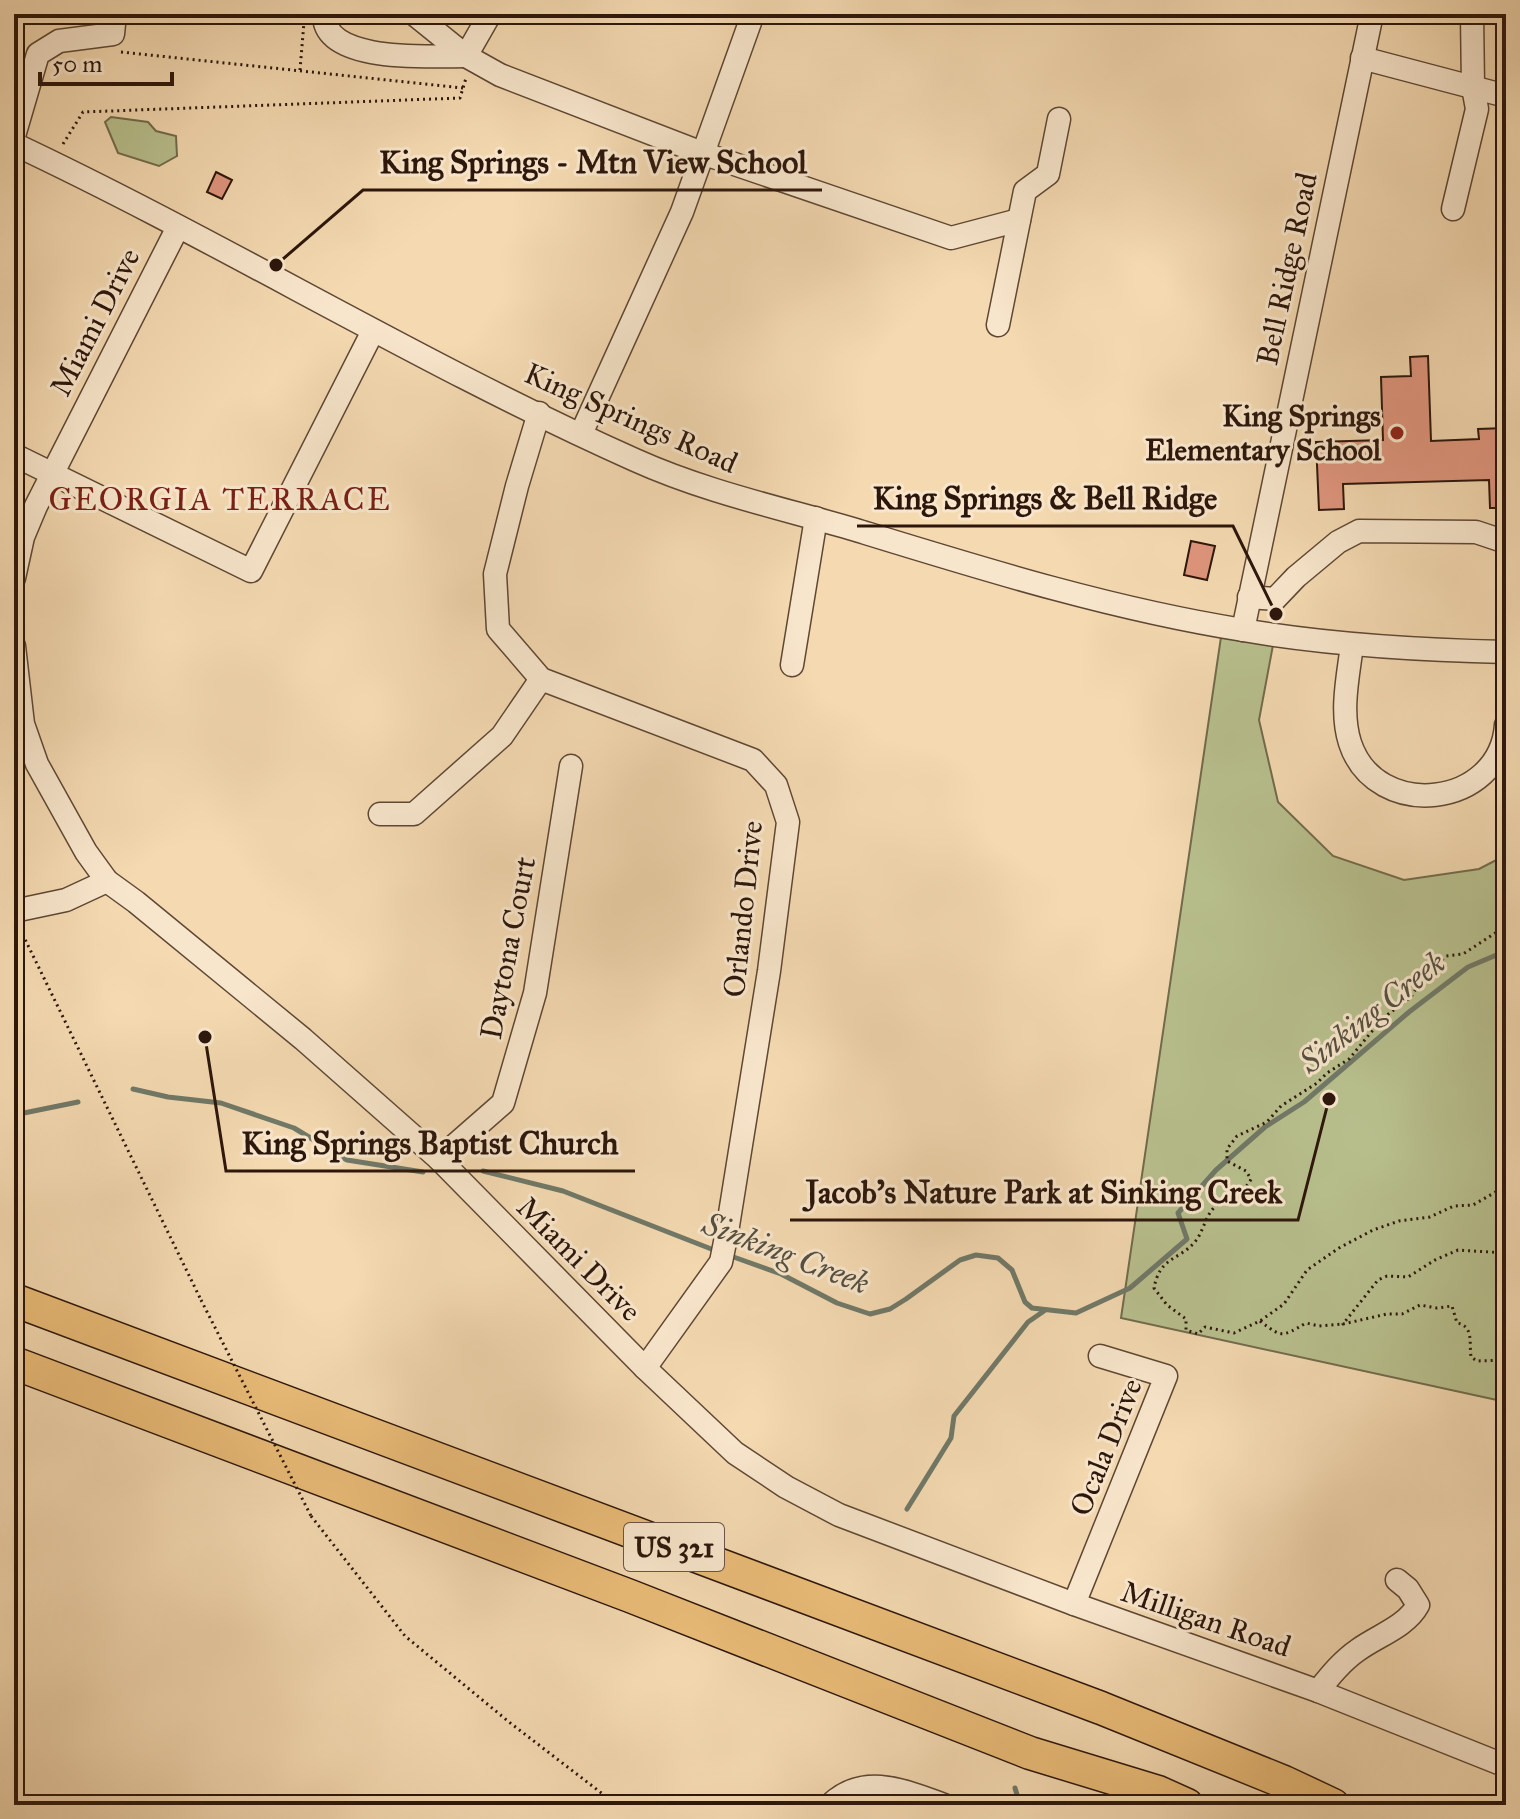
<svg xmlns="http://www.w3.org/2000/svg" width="1520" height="1819" viewBox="0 0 1520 1819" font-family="'IM FELL Great Primer',serif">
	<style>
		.green { fill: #b8c08e; stroke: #726b4c; stroke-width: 2 }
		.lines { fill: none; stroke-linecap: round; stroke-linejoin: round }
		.stream { stroke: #707968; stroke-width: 5 }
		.building { fill: #df957d; stroke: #2c160b; stroke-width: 2 }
		.minor-casing { stroke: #5e4734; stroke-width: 25 }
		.highway-casing { stroke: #2c160b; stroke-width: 35 }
		.path { stroke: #2c160b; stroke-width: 3; stroke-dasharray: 2 4; stroke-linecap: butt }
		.minor { stroke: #f8e6cc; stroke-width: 22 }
		.highway { stroke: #eabc78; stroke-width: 32 }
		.path-bridge { stroke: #2c160b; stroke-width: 3; stroke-dasharray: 2 4; stroke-linecap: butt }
		.poi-dot { fill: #8f2418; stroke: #f8e6cc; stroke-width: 3 }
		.labels { text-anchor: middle; stroke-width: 6; stroke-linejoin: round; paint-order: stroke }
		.shield { fill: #f8e6cc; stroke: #695445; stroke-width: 2 }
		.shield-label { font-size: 28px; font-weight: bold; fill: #2c160b }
		.street-label { font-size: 30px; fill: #2c160b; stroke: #f8e6cc }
		.poi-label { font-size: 30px; font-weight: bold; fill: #2c160b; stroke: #f8e6cc; text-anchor: end }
		.neighbourhood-label { font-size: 32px; letter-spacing: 2px; fill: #7a1f14; stroke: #f8e6cc }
		.water-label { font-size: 32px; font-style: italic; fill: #545041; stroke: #f8e6cc }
		.leader { fill: none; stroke: #2c160b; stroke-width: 3 }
		.callout-dot { fill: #2c160b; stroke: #f8e6cc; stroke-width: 3 }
		.callout-label { font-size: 32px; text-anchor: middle; font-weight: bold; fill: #2c160b; stroke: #f8e6cc; stroke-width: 6; stroke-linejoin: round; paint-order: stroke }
	</style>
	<rect width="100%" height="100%" fill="#f4d9b1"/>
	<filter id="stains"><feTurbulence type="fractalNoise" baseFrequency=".0025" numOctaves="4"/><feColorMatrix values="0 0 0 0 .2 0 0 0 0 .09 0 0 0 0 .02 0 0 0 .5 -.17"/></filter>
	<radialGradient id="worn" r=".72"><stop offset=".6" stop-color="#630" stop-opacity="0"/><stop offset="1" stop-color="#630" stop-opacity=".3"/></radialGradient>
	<g class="green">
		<path d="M111,117l37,5 8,9 20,5 1,20 -18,10 -41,-13 -13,-31z"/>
		<path d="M1221,637l52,8 -14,75 19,82 55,54 71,24 75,-11 27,-14v547l-385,-84z"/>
	</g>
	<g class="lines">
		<g class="stream">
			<path d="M133,1089l35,8 53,6 73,25 53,32 76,12"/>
			<path d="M14,1115l64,-13"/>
			<path d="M483,1171l80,20 156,61"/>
			<path d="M728,1255l53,19 56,29 33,11 20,-5 16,-10 54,-39 16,-5 22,3 14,12 13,32 7,6 44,5 54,-25 57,-49 -9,-26 38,-43 49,-43 39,-25 105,-90 59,-45 38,-16"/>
			<path d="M907,1509l44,-71 3,-22 74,-94 16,-11"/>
			<path d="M1015,1788l5,17"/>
		</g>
	</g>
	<g class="building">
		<path d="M216,172l16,8 -10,19 -15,-7z"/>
		<path d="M1428,356l3,85 48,-2 -1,-10 28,-1v80h-16l-1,-28 -146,4 1,25 -25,1 -3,-68 67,-2 -2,-63 30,-1 -1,-19z"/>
		<path d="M1191,541l24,5 -8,34 -23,-5z"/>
	</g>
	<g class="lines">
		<defs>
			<g id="minor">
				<path d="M324,14c-1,50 108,42 142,42l24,-42"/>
				<path d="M414,14l52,42 34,19 202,78 249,85 68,-18"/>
				<path d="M1362,58l144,38"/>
				<path d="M14,136l24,-82 21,-13 54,-7 2,-20"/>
				<path d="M14,144c210,99 408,221 621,316 71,32 146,48 221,70 127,39 255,79 387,100 87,15 175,20 263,22"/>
				<path d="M1453,209l24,-100 -4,-22 -1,-73"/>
				<path d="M998,325l27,-134 23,-17 11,-55"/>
				<path d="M539,413l-22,73 -22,88 3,55 43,50 212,81 23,25 12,37 -19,149 -42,261 -6,30 -76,106"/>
				<path d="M581,434l101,-222 71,-198"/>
				<path d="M14,455l237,116 122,-240"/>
				<path d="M14,578l9,-41 13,-31 142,-279"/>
				<path d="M1249,597l26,2 21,-22 42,-35 21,-11 117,1 30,10"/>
				<path d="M1243,630l129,-616"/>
				<path d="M1352,645c-4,32 -12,67 -2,98 26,79 150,65 156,-18"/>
				<path d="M14,646l9,78 14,40 49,88 21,29 29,21 167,137 136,120 206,209 90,85 51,34 53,28 235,89 244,87 188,75"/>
				<path d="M792,665l24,-147"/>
				<path d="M380,814h34l88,-78 39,-57"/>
				<path d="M14,911l52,-11 41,-19"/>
				<path d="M439,1159l64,-56 32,-110 36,-227"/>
				<path d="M1074,1604l92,-228 -66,-20"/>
				<path d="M1318,1691c12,-15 24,-30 40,-41 19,-14 48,-23 60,-45l-10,-16 -11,-9"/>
				<path d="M830,1805c34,-33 75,-14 114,0"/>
			</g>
			<g id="highway">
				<path d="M14,1300l1087,408 183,74 49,23"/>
				<path d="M14,1363l616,233 400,157 128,39 29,13"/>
			</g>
		</defs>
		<use href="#minor" class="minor-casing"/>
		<use href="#highway" class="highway-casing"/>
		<g class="path">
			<path d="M121,52l342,36"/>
			<path d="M300,70l4,-48"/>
			<path d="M63,144l20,-32 377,-14 6,-20"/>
			<path d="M1506,926l-43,28 -17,2 -24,23 -11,18 -28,21 -34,41 -22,14 -10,10 -36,23 -14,16 -30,14 -10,13v12l19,10 5,8c-6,14 -22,17 -34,26 -12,9 -13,27 -23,38 -17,18 -34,14 -40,45l13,17 19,14v11l12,4 7,-7 29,6 26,-12 24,-17 23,-34 32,-22 34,-18 26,-9 31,-4 24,-11 19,-1 33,-19"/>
			<path d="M20,929l181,371"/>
			<path d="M1506,1253l-48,-3 -23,10 -27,17 -21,-1 -9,4 -35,44 44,-10h15l18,-9 17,3 15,-2 5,17c17,3 12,20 14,34l6,4 29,-1"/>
			<path d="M1260,1321c22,17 22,16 46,2l13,3 24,-2"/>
			<path d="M311,1516l94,120 104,86 108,83"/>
		</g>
		<use href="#minor" class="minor"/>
		<use href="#highway" class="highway"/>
		<path class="path-bridge" d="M201,1300l110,216"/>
	</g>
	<circle class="poi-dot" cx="1397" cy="433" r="8"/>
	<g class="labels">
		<rect class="shield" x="624" y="1523" width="100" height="48" rx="6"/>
		<g class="shield-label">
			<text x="674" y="1557">US 321</text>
		</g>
		<g class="street-label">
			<text transform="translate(1287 269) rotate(-78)" y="10">Bell Ridge Road</text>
			<text transform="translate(95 322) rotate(-63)" y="10">Miami Drive</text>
			<text transform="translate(631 418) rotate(24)" y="10">King Springs Road</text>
			<text transform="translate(743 909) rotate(-84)" y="10">Orlando Drive</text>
			<text transform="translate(508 948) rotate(-79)" y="10">Daytona Court</text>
			<text transform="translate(579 1259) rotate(45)" y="10">Miami Drive</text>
			<text transform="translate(1106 1447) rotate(-68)" y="10">Ocala Drive</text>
			<text transform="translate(1206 1619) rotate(19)" y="10">Milligan Road</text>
		</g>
		<g class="poi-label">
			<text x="1381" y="426">King Springs<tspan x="1381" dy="34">Elementary School</tspan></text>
		</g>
		<g class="neighbourhood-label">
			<text x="220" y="510">GEORGIA TERRACE</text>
		</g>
		<g class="water-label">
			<text transform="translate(1372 1012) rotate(-38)" y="11">Sinking Creek</text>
			<text transform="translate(786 1253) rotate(21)" y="11">Sinking Creek</text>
		</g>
	</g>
	<path class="leader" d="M276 265L363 190H822M1276 614L1233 526H857M205 1037L226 1171H635M1329 1099L1298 1220H790"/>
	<g class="callout-dot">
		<circle cx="276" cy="265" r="8"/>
		<circle cx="1276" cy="614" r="8"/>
		<circle cx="205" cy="1037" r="8"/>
		<circle cx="1329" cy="1099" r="8"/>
	</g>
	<g class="callout-label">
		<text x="593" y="173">King Springs - Mtn View School</text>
		<text x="1045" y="509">King Springs &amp; Bell Ridge</text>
		<text x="430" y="1154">King Springs Baptist Church</text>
		<text x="1044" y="1203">Jacob's Nature Park at Sinking Creek</text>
	</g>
	<rect width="1520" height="1819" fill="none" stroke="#f4d9b1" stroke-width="48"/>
	<rect x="16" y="16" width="1488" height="1787" fill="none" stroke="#2c160b" stroke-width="4"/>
	<rect x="24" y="24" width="1472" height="1771" fill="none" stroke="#2c160b" stroke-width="2"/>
	<path d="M40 72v12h132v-12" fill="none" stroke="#2c160b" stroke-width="4"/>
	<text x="52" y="72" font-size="24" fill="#2c160b" stroke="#f8e6cc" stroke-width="6" paint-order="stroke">50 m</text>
	<rect width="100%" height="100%" filter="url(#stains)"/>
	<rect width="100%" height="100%" fill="url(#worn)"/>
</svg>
